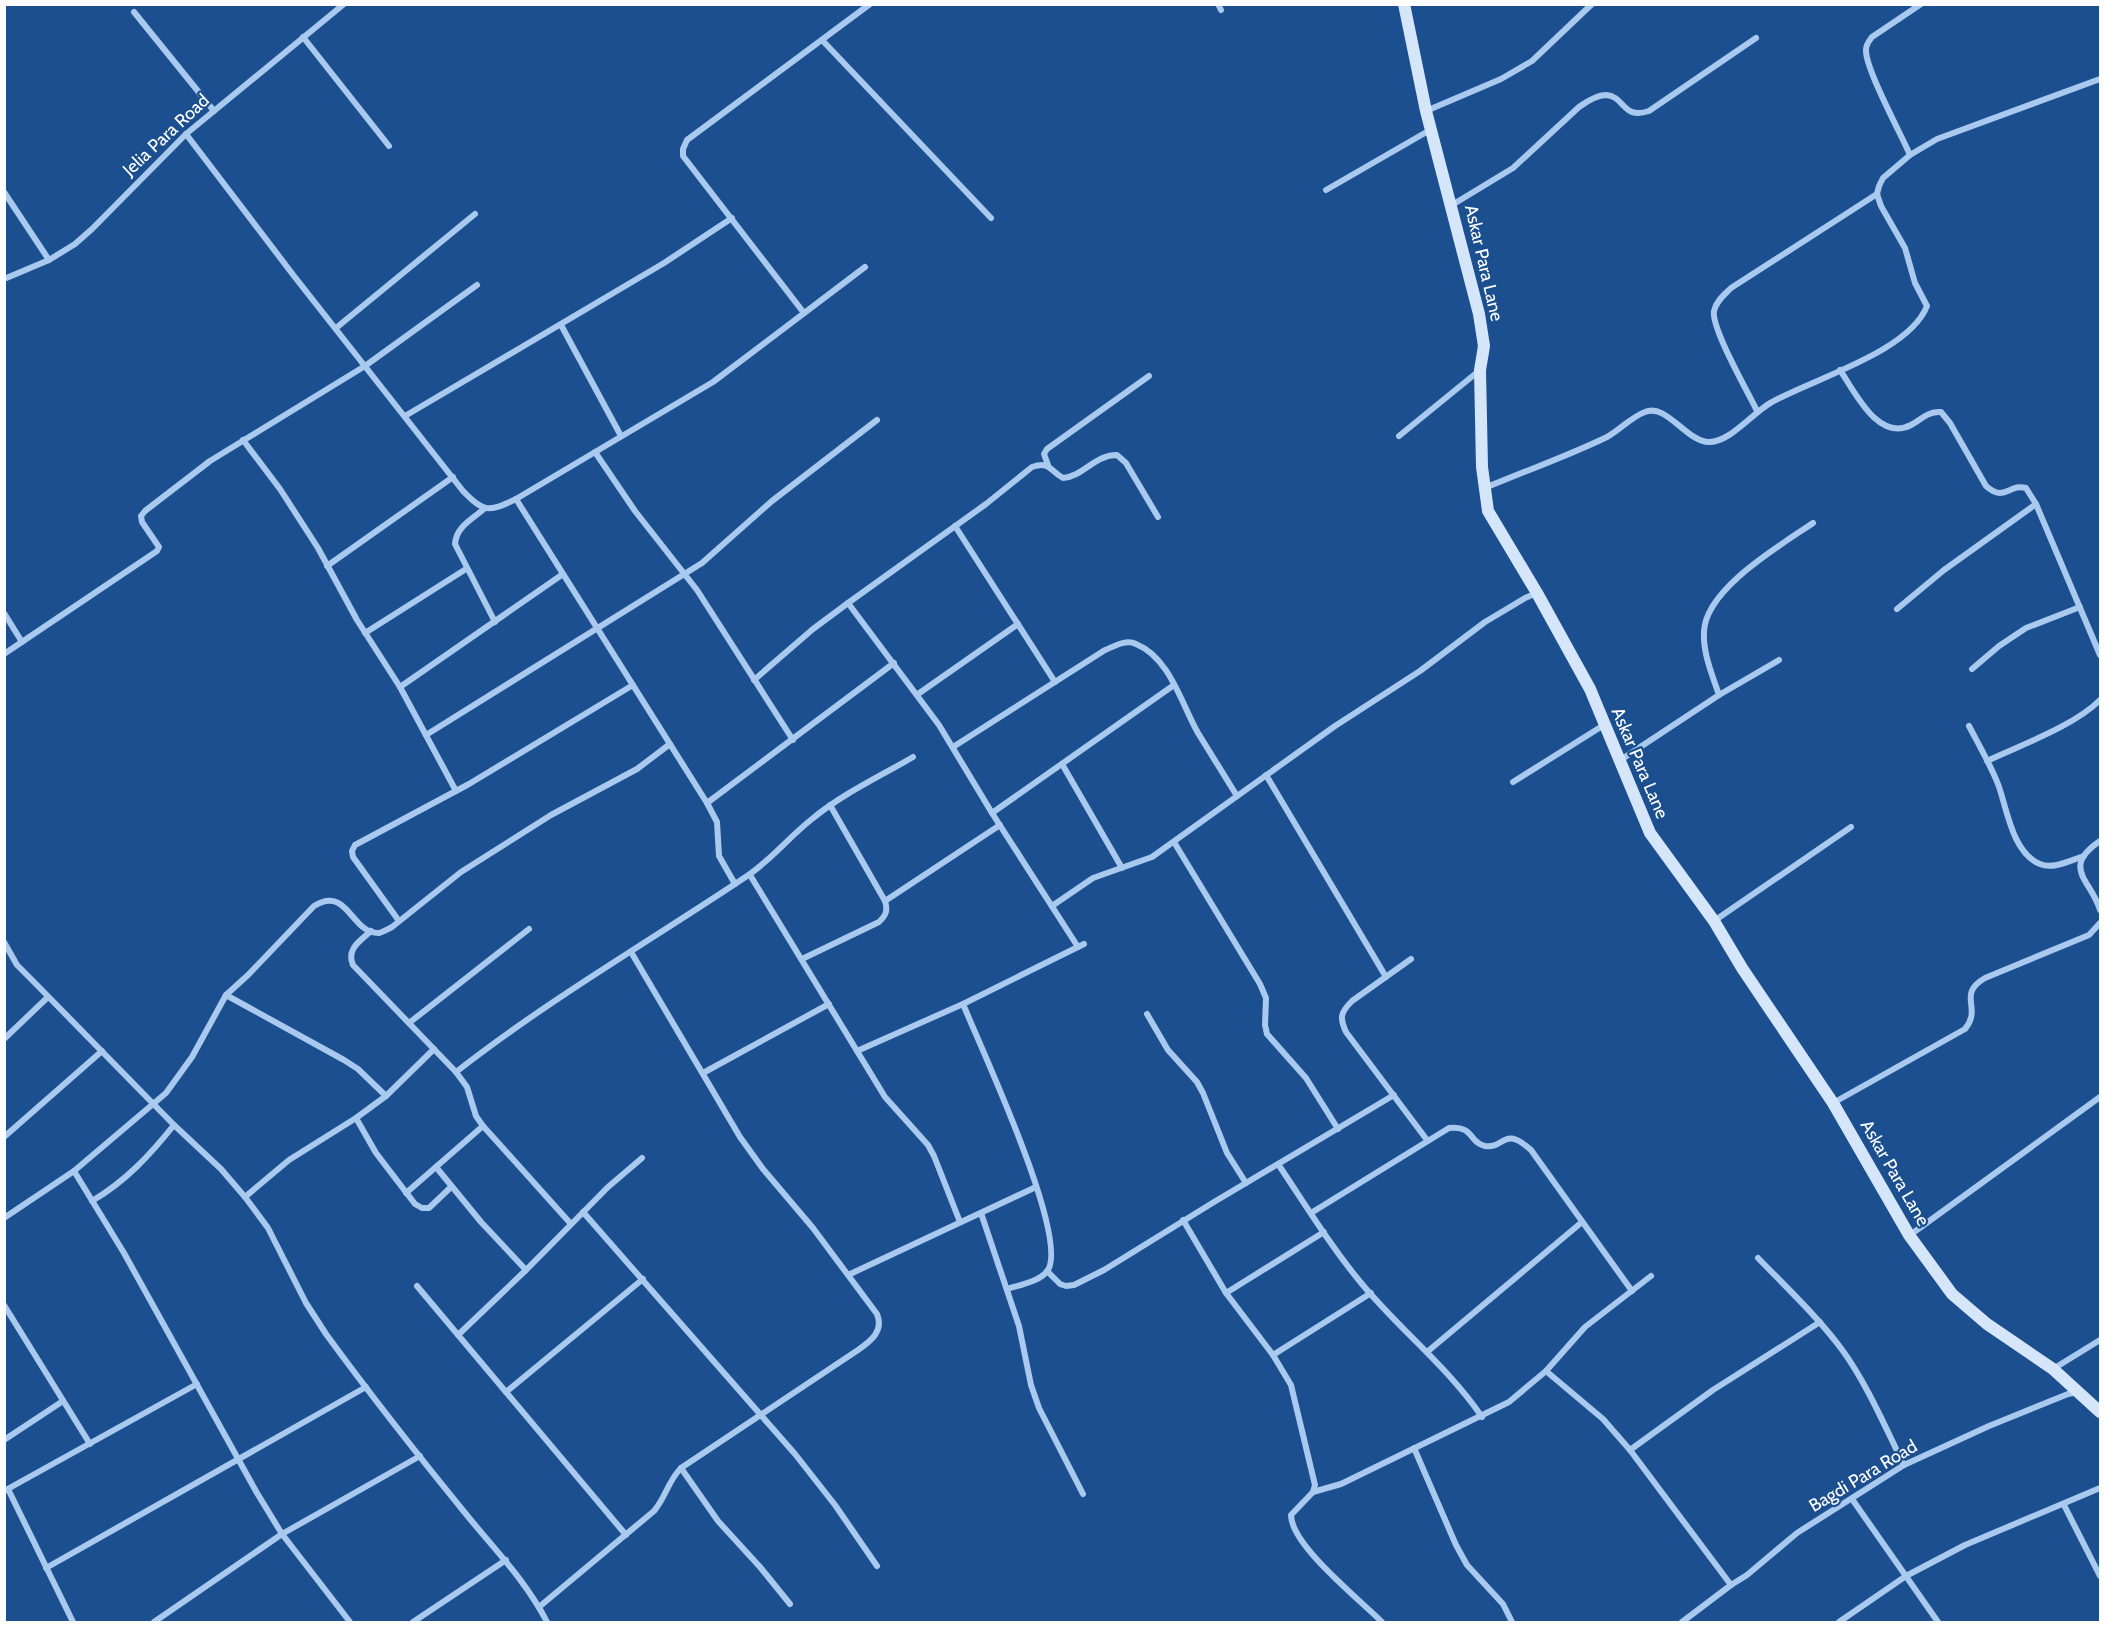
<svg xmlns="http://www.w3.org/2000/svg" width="2105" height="1627" viewBox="0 0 2105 1627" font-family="Cabin,sans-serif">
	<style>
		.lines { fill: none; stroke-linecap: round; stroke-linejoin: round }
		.street { stroke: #a9c9ee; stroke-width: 6 }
		.secondary { stroke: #d6e6fa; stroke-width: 12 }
		.labels { text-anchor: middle; stroke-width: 4.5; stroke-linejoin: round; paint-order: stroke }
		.street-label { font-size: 18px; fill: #fff; stroke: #1b4f8f }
	</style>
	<rect width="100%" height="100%" fill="#1b4f8f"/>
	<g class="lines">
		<g class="street">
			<path d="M1218,4l3,6"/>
			<path d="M134,12l80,99"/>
			<path d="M303,37l86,109"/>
			<path d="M822,40l169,178"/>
			<path d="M1426,111l75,-32 31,-18 60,-57"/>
			<path d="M186,134l108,142 169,215c21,22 26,21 53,8l197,-117 152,-115"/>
			<path d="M1910,155c-9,-21 -45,-87 -44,-105 0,-6 3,-9 6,-13l49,-33"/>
			<path d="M1326,190l104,-60"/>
			<path d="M4,192l45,68"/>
			<path d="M1452,205l61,-37 66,-61c7,-5 17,-12 27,-12 19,1 16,25 43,16l107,-73"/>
			<path d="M4,279l45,-19 26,-16 17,-15 94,-95 158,-130"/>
			<path d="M804,313l-121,-157v-7l4,-9 183,-136"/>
			<path d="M561,325l60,111"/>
			<path d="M336,328l139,-114"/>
			<path d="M1840,370c15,22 38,72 71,55 11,-6 17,-14 30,-13l9,11 36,63c19,17 23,-3 40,2l10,16 64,151"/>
			<path d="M1757,411c-9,-19 -46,-83 -43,-100 2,-10 11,-17 17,-23l146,-94"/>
			<path d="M405,416l259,-153 68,-45"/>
			<path d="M1399,436l81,-66"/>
			<path d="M243,440l37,49 38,59 39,72 43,67 56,104"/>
			<path d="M595,452l40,59 62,79 96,150"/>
			<path d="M1048,465l-4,-11 3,-5 102,-73"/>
			<path d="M1485,488c40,-17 83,-32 122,-51 13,-7 24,-20 38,-25 21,-9 40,28 63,30 22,1 45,-30 64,-40 43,-24 137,-50 155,-96l-12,-23 -10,-35 -24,-42 -4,-12 2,-8 4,-8 27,-23 27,-16 163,-60"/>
			<path d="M516,499l191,304 10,19 2,34 16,28"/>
			<path d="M484,509c-12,10 -28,18 -29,35l40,78"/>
			<path d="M955,526l100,156"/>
			<path d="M327,566l126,-89"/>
			<path d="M848,603l91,122 53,88 86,134"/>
			<path d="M1897,609l47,-39 92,-66"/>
			<path d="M4,613l18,29"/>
			<path d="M365,633l101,-64"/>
			<path d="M4,654l153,-103 2,-4 -17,-25 -1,-6 4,-5 65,-50 155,-95 112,-81"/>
			<path d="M1972,669l27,-23 27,-18 54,-21"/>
			<path d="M754,680l59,-51 35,-26 138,-99 46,-37c18,-6 17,3 31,11 21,-2 31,-23 54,-23l9,8 32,54"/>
			<path d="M400,687l163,-113"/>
			<path d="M918,694l100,-70"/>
			<path d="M1719,695c-7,-21 -16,-41 -15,-63 1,-43 77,-87 109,-109"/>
			<path d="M1969,726c10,19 21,38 29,58 9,24 14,69 42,80 13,6 31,-4 44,-8"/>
			<path d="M426,735l276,-172 70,-62 105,-81"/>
			<path d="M953,747l152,-97c10,-4 21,-11 31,-6 34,14 45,59 62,89 13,21 26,42 39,63"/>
			<path d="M1619,761l100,-66 60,-35"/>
			<path d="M1987,761c34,-16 87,-35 113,-61"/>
			<path d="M1062,764l60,104"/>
			<path d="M1266,775l120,202"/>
			<path d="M1513,782l91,-57"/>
			<path d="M707,803l187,-140"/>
			<path d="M992,813l182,-128"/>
			<path d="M2100,841c-40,27 -8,40 0,69"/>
			<path d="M1174,842l86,142 6,14 -1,27 2,9 39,44 32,51"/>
			<path d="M750,875l135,222 43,48 6,11 26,66"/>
			<path d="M885,901l115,-76"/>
			<path d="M1052,906l41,-28 59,-21 183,-131 85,-55 65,-49 40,-24 12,-5"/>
			<path d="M399,921l-46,-64 -1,-6 3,-6 114,-61 164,-99"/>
			<path d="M1714,921l137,-94"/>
			<path d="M371,931c-11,10 -25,18 -18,34l103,107 11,15 9,29 7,10 88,98"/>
			<path d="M4,942l13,23 16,16 141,144 47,44 24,28 23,31 38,75 20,31c46,63 95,125 144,185 28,34 57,64 77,103"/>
			<path d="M802,959l77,-37c7,-7 9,-11 6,-21l-55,-96"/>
			<path d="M1411,959l-59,42c-11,11 -13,16 -6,31l81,108"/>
			<path d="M226,995l118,65 14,9 28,27"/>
			<path d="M963,1004c17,42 106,231 85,266 -8,12 -29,15 -41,19"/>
			<path d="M1147,1014l21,36 29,32 6,11 24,60 19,30"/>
			<path d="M409,1023l120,-94"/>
			<path d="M4,1039l44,-42"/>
			<path d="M857,1051l106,-47 121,-60"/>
			<path d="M456,1072c92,-72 194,-131 291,-196 24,-16 42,-39 65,-57 30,-25 67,-42 101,-62"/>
			<path d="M703,1073l126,-69"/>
			<path d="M1833,1103l132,-74c18,-22 -9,-34 20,-51l104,-43 11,-12"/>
			<path d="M356,1118l20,35 39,51 7,4h7l22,-21"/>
			<path d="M4,1137l98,-86"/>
			<path d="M1278,1164c27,40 53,83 84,120 38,46 86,83 120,133"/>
			<path d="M436,1167l45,55 45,48"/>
			<path d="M74,1171l50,82 133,240 25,41 68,88"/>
			<path d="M406,1193l77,-67"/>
			<path d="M245,1197l44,-37 67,-42 30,-22 48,-47"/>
			<path d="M92,1201c34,-20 58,-46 82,-76"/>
			<path d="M583,1212l212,242 40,51 42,61"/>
			<path d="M981,1213l38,113 12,59 8,23 44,86"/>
			<path d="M1311,1213l138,-85c25,-3 20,15 36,18 20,3 18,-21 46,4l101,141"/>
			<path d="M4,1218l70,-47 92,-78 26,-36 34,-62 22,-20 66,-69c34,-21 37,28 65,27 4,-1 9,-4 13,-6l69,-55 90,-57 86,-46 33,-25"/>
			<path d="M1183,1220l43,73 47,62 18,30 24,100 -2,7 -22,23c0,30 68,84 91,107"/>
			<path d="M1910,1235l190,-138"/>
			<path d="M1758,1258c29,30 60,59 85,93 25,35 42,76 61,114"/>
			<path d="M1047,1271l13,13 6,2 8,-1 30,-15 110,-68 180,-107"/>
			<path d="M848,1275l188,-88"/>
			<path d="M417,1286l209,249"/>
			<path d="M1226,1293l98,-61"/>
			<path d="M4,1305l86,139"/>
			<path d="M458,1335l68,-65 82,-83 34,-29"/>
			<path d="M1427,1352l155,-130"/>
			<path d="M1273,1355l98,-62"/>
			<path d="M2053,1369l47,-29"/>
			<path d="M1546,1371l57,48 27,31 101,135"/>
			<path d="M506,1392l137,-113"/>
			<path d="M4,1440l59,-39"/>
			<path d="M1414,1448l42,97 11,20 36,39 9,18"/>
			<path d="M1630,1450l83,-60 107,-68"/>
			<path d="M681,1468l37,53 42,46 30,37"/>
			<path d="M8,1489l65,133"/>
			<path d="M4,1491l193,-107"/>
			<path d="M1313,1492l28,-8 168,-82 37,-31 39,-44 66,-51"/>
			<path d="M1852,1499l86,123"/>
			<path d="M2064,1505l36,71"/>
			<path d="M46,1568l320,-181"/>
			<path d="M539,1607l115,-96c12,-14 14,-30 27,-43l177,-118c13,-9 26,-19 19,-36l-64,-86 -50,-59 -23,-32 -109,-185"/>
			<path d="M154,1622l128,-88 138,-78"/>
			<path d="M413,1622l93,-62"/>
			<path d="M1682,1622l49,-37 16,-10 50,-42 107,-68 85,-39 79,-32 10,-2"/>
			<path d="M1839,1622l67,-46 59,-31 135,-57"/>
		</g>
		<path class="secondary" d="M1404,4l22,107 53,203 5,32 -4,24 2,97 6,44 49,82 53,96 60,144 64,88 28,47 91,135 76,132 43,59 35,30 66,45 47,43"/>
	</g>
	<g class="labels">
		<g class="street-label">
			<text transform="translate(166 135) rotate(-43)" y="6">Jelia Para Road</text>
			<text transform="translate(1484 263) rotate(77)" y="6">Askar Para Lane</text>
			<text transform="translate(1640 763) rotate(67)" y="6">Askar Para Lane</text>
			<text transform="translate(1895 1173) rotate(60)" y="6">Askar Para Lane</text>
			<text transform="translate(1863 1476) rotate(-31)" y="6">Bagdi Para Road</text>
		</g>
	</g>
	<rect width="2105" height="1627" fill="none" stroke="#ffffff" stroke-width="12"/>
</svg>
